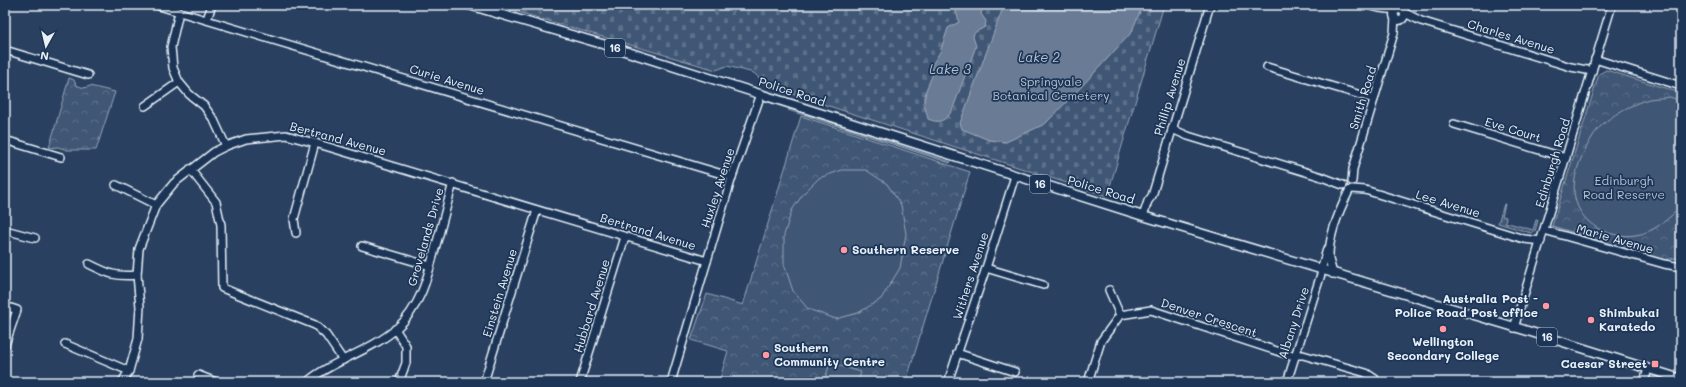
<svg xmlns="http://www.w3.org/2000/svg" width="1686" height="387" viewBox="0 0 1686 387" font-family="Mali,sans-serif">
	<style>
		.grass { fill: url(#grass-dots); stroke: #94a4b6 }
		.cemetery { fill: url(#cemetery-stones); stroke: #94a4b6 }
		.park { fill: url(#park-crowns); stroke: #94a4b6 }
		.garden { fill: url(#garden-furrows); stroke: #94a4b6 }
		.pitch { fill: #415774; stroke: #94a4b6 }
		.water { fill: #6b7c95; stroke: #9dabbd }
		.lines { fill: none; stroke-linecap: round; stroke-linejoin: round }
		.minor-casing { stroke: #e8f1f8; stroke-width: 10 }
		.major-casing { stroke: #e8f1f8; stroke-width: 11 }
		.minor { stroke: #1d3557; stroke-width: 7 }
		.major { stroke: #1d3557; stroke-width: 8 }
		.poi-dot { fill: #ff9aa2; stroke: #1d3557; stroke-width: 1.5 }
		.labels { text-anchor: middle; stroke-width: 3.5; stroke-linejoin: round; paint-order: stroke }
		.shield { fill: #1d3557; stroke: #abb9c8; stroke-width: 1 }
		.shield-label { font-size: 11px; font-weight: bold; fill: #e8f1f8 }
		.street-label { font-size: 12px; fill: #e8f1f8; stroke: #1d3557 }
		.park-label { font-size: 12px; fill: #b6c3d0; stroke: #1d3557 }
		.poi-label { font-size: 12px; font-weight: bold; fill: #e8f1f8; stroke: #1d3557; text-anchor: start }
		.water-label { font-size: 13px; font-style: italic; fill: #b6c2d0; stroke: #1d3557 }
	</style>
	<defs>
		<pattern id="grass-dots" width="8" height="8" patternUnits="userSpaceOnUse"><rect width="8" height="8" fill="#415774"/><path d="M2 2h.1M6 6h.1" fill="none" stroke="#5c7089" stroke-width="1.8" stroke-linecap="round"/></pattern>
		<pattern id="cemetery-stones" width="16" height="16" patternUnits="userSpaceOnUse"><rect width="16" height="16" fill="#415774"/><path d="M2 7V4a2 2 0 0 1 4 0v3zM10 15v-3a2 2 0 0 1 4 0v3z" fill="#5c7089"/></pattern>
		<pattern id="park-crowns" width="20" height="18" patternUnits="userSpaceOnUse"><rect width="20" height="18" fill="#415774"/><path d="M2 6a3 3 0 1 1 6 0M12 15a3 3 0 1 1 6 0" fill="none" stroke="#5c7089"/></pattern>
		<pattern id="garden-furrows" width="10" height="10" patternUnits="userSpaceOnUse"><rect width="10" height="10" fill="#415774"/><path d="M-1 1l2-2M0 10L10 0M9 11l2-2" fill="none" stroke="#5c7089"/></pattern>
	</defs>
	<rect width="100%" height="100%" fill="#294061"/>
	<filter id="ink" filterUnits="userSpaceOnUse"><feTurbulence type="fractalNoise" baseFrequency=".025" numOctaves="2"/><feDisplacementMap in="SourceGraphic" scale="8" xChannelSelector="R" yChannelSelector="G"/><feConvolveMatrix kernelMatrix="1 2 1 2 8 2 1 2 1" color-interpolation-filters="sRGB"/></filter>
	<g filter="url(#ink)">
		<path class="grass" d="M790,109l161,53 -1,1 -162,-53z"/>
		<path class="cemetery" d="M494,5h670l-57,191 -340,-110 -13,-13 -27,-7 -11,4z"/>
		<g class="park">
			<path d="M1606,70l75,23v166l-6,-1 -11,2 -112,-34 47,-152z"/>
			<path d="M69,78l5,2 2,5 8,3 6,-2 25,6 -19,58h-29l-9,-3 -9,1z"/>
			<path d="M801,116l169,56 -64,210h-187l9,-31 -37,-11 16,-46 36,11z"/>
		</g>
		<path class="garden" d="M1504,204h1l-3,12 4,1 -1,5 28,8 3,-10h2l-3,11 -4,2 -33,-10z"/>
		<g class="pitch">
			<path d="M1670,97l11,4v105c-11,12 -28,27 -45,29 -27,4 -55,-10 -61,-37 -3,-15 2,-31 8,-44 5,-9 9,-19 16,-26 12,-13 33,-24 50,-29 6,-1 14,-1 21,-2z"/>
			<path d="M842,170h24l21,14 14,21 5,29 -6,34 -19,31 -23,14 -22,6 -28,-10 -15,-18 -9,-27v-29l8,-25 12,-17 15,-15z"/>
			<path d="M830,363l31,9 -3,10h-34z"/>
		</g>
		<g class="water">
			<path d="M956,5h35l-9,5 -1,4 5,7 -1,6 -11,6 -1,4 3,9 -24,65c-8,10 -12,13 -24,8l-4,-16 2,-13 6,-14v-11l8,-13 8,-24 11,-6 -4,-15z"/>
			<path d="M1004,5h139l-12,28 -48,52 -38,39 -39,18 -17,-2 -27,-11 -2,-6z"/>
		</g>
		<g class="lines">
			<defs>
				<g id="minor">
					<path d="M156,5l576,172"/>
					<path d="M1368,5l11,3 18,2"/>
					<circle cx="1399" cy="15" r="5.5"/>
					<path d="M179,12l-8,35 2,21 6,14 10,12 15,12 10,14 12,26"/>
					<path d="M1405,13l16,8 150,46 21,4"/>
					<path d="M207,19l5,-14"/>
					<path d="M5,50l83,25"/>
					<path d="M1595,59l86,27"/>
					<path d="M1267,67l107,32"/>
					<path d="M145,106l34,-24"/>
					<path d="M1454,124l112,34"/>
					<path d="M1172,129l16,7 131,40 24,9"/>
					<path d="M5,140l56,17"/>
					<path d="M190,169l26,33 5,23 1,63 93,37 11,10 17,25"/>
					<path d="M1352,181l1,-12 41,-136 1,-16"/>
					<path d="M116,185l40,20"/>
					<path d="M1352,189l13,1 159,49 17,2"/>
					<path d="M1143,216l5,-15 4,-5 58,-191"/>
					<path d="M5,230l30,8"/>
					<path d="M1544,230l120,34 17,3"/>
					<path d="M296,233l-2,-14 21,-76"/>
					<path d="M362,246l68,20"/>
					<path d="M89,264c20,10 26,13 48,11"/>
					<path d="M986,268l57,17"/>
					<path d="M1321,270l6,-21"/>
					<path d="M1333,274c-1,-5 -3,-10 -4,-15 -1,-21 11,-50 20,-68"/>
					<path d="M1109,290l11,25"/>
					<path d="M5,306l12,4 -12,35"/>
					<path d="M1514,328l98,-323"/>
					<path d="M395,329l11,17v17l-7,19"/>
					<path d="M65,344l64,27"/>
					<path d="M957,353l58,19"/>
					<path d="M198,375l18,7"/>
					<path d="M122,382l7,-11 9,-32 2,-32 -3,-32 2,-26 17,-44 18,-22 40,-31 12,-6 20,-7 40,-4 29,8 392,118"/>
					<path d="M307,382c26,-22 62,-30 89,-53 25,-22 32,-53 40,-84 6,-20 11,-41 17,-62"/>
					<path d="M484,382l53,-172"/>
					<path d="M580,382l45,-145"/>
					<path d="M671,382l61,-205 29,-83"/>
					<path d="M948,382l38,-114 29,-92"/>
					<path d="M1088,382l13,-41 19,-26 31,-5 138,45h14l63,18 9,6 2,3"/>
					<path d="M1287,382l35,-111"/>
					<path d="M1644,382l4,-13"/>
				</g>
				<path id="major" d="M469,5l140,41 534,170 388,116 150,47"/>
			</defs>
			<use href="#minor" class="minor-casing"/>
			<use href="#major" class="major-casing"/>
			<use href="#minor" class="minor"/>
			<use href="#major" class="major"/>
		</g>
	</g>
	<g class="poi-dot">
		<circle cx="844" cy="250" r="4"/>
		<circle cx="1546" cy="306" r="4"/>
		<circle cx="1591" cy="320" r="4"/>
		<circle cx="1443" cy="329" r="4"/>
		<circle cx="766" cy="355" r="4"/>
		<rect x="1651" y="360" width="8" height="8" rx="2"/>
	</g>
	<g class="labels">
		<g class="shield">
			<rect x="605" y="39" width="20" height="18" rx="3"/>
			<rect x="1030" y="175" width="20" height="18" rx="3"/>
			<rect x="1537" y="328" width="20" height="18" rx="3"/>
		</g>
		<g class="shield-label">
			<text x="615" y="52">16</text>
			<text x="1040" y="188">16</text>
			<text x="1547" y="341">16</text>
		</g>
		<g class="street-label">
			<text transform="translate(1511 37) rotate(17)" y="4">Charles Avenue</text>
			<text transform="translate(447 80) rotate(17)" y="4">Curie Avenue</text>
			<text transform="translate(792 92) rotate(18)" y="4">Police Road</text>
			<text transform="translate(1170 97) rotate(-73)" y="4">Phillip Avenue</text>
			<text transform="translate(1363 98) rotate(-73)" y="4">Smith Road</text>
			<text transform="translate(1513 130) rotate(17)" y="4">Eve Court</text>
			<text transform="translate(338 139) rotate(15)" y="4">Bertrand Avenue</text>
			<text transform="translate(1553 163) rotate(-73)" y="4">Edinburgh Road</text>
			<text transform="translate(718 188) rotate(-72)" y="4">Huxley Avenue</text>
			<text transform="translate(1101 190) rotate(17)" y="4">Police Road</text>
			<text transform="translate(1448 204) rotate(17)" y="4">Lee Avenue</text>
			<text transform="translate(648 232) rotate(17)" y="4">Bertrand Avenue</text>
			<text transform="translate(426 237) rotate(-74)" y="4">Grovelands Drive</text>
			<text transform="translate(1615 239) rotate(16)" y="4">Marie Avenue</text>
			<text transform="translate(971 276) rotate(-72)" y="4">Withers Avenue</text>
			<text transform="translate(500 293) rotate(-73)" y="4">Einstein Avenue</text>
			<text transform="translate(592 306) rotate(-73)" y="4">Hubbard Avenue</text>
			<text transform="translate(1209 318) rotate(18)" y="4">Denver Crescent</text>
			<text transform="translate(1294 323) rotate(-72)" y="4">Albany Drive</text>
		</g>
		<g class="park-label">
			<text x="1051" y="86">Springvale<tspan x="1051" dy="14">Botanical Cemetery</tspan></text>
			<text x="1624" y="185">Edinburgh<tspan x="1624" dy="14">Road Reserve</tspan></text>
		</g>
		<g class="poi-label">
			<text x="852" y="254">Southern Reserve</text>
			<text x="1538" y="303" text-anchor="end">Australia Post -<tspan x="1538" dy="14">Police Road Post office</tspan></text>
			<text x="1599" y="317">Shimbukai<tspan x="1599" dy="14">Karatedo</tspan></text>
			<text x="1443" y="346" text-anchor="middle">Wellington<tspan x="1443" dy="14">Secondary College</tspan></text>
			<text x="774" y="352">Southern<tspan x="774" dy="14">Community Centre</tspan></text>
			<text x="1647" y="368" text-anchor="end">Caesar Street</text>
		</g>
		<g class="water-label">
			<text x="1039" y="62">Lake 2</text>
			<text x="950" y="74">Lake 3</text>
		</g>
	</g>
	<rect width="1686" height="387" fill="none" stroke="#1d3557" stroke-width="20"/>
	<rect x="10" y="10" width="1666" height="367" fill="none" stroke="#e8f1f8" stroke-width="1.5" filter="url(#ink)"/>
	<g transform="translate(46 46) rotate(188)" stroke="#1d3557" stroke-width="3" paint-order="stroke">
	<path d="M0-3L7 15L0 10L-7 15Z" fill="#e8f1f8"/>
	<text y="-6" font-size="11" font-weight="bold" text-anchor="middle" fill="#e8f1f8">N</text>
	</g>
</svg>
